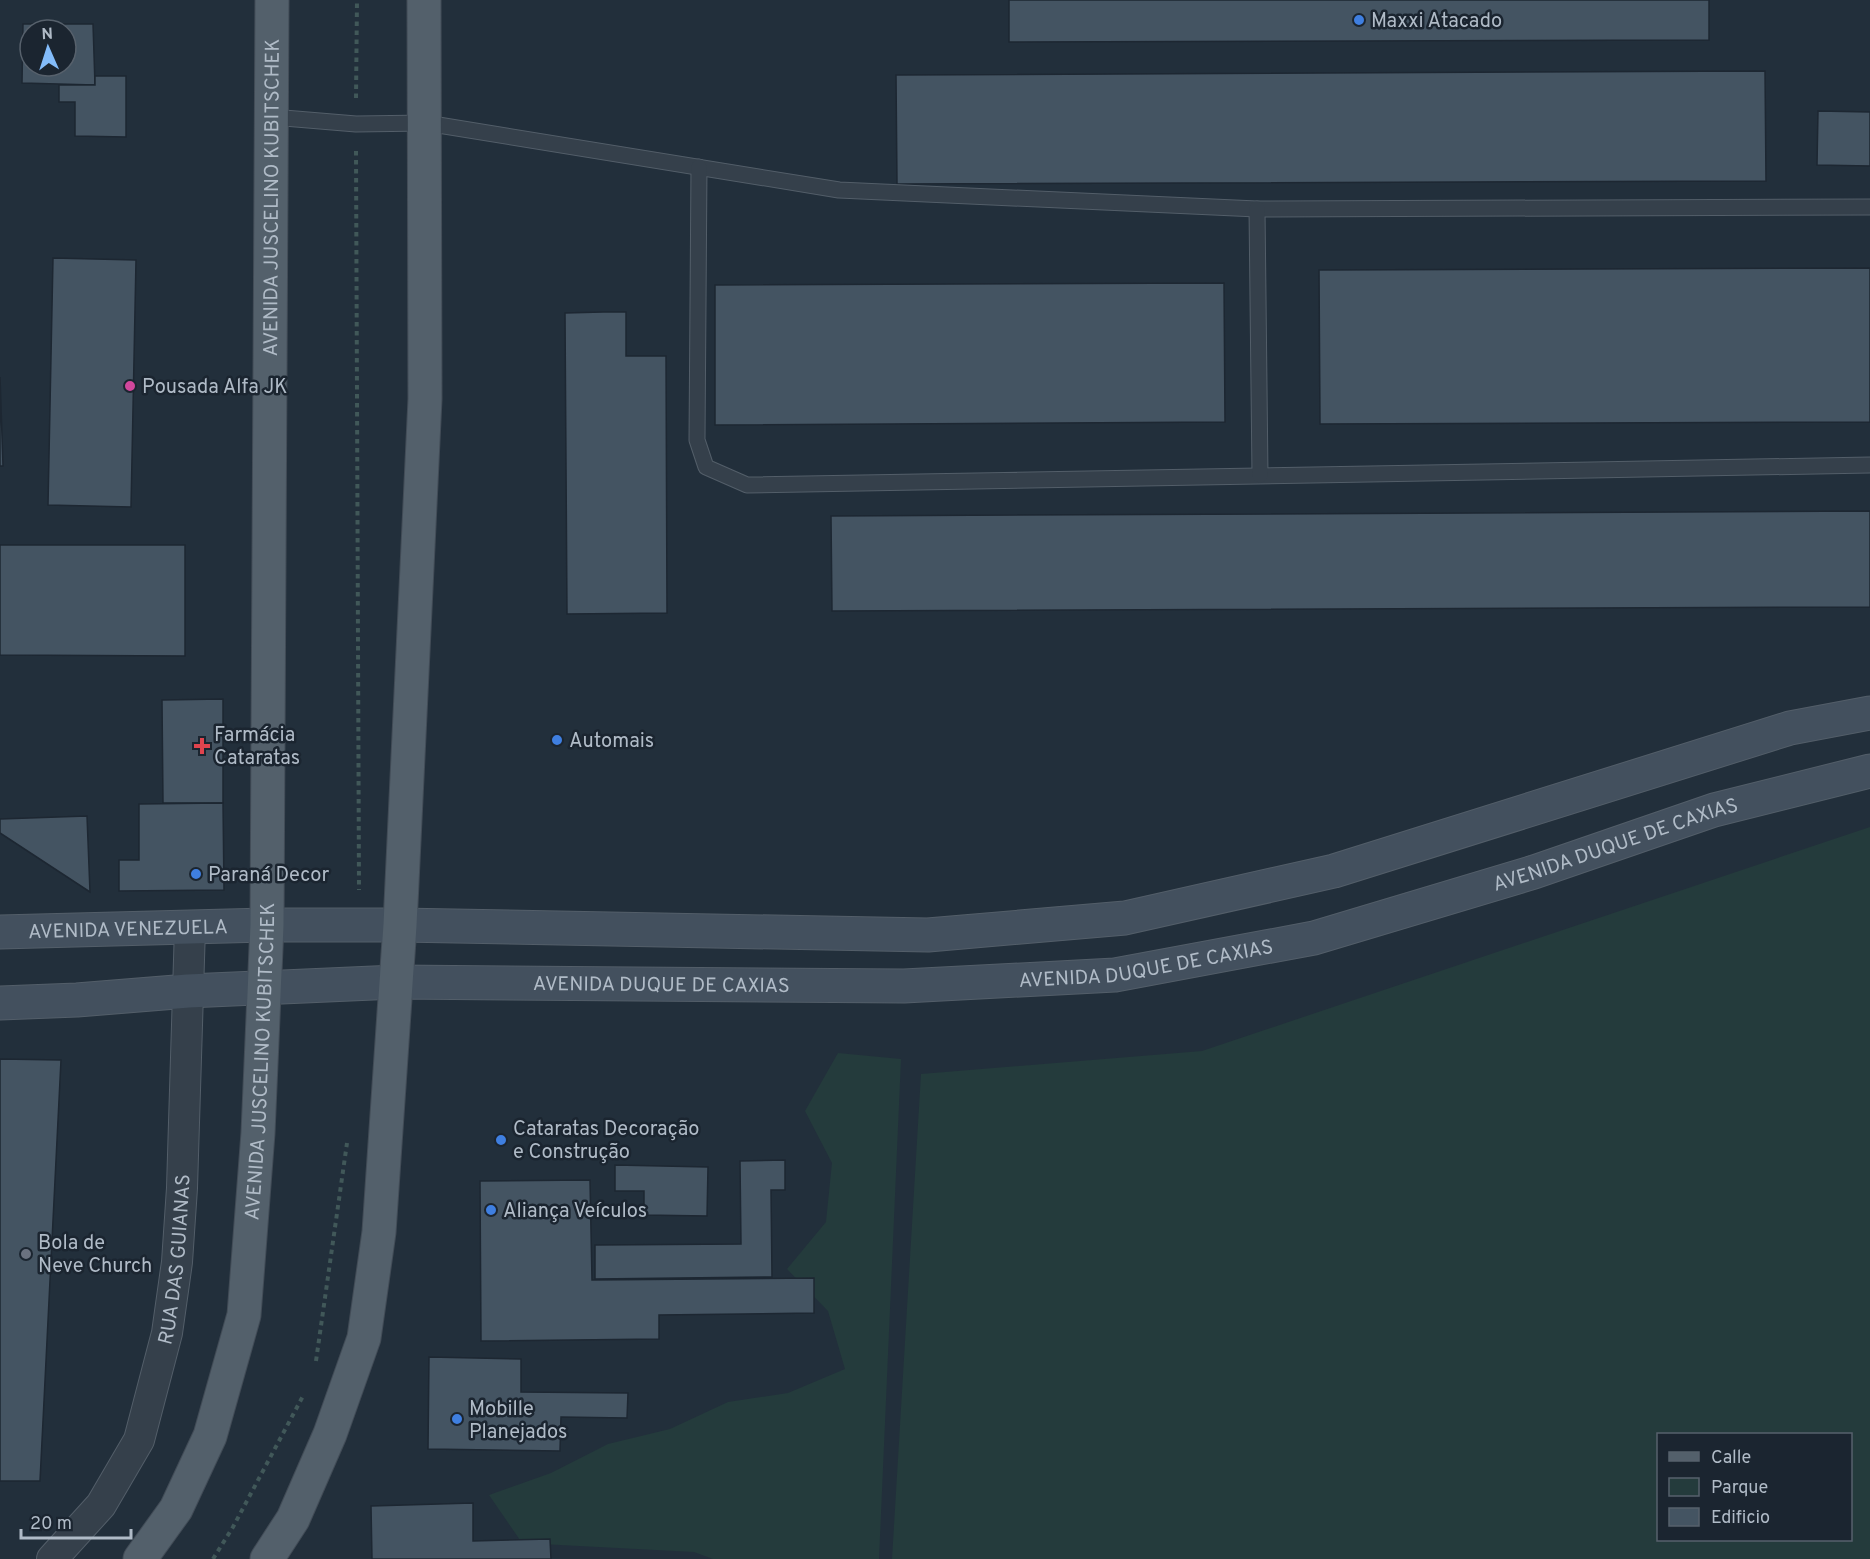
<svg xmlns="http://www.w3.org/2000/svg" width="1870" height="1559" viewBox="0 0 1870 1559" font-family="Overpass,sans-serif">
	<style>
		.green { fill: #243b3c; fill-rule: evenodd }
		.building { fill: #445462; stroke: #1d2732; stroke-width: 1.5; fill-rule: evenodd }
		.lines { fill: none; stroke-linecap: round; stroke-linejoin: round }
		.lane-casing { stroke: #535e69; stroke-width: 17 }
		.street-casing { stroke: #535e69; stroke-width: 32 }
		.secondary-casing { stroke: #535e69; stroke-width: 35 }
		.primary-casing { stroke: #424c57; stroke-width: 35 }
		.path { stroke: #415859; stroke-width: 4; stroke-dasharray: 4.5 4.5; stroke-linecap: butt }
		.lane { stroke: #35404b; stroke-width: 15 }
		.street { stroke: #35404b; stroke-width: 30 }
		.secondary { stroke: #43505e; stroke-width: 33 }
		.primary { stroke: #53606b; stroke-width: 33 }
		.shop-dot { fill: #3f7fe0; stroke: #1b2530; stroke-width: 2 }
		.hotel-dot { fill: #d1479c; stroke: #1b2530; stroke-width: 2 }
		.health-dot { fill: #e0444e; stroke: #1b2530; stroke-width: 2 }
		.worship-dot { fill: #6b7280; stroke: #1b2530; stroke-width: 2 }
		.labels { text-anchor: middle; stroke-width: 5; stroke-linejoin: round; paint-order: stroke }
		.poi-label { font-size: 20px; fill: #b0bbc7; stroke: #1b2530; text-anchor: start }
		.street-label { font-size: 20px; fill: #b0bbc7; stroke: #1b2530 }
	</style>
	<rect width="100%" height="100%" fill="#222f3b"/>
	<g class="green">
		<path d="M1870,827v732h-978l29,-485 281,-23zM1658,1434h192v106h-192z"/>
		<path d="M838,1053l63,6 -22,500h-166l-19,-7 -172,-9 -33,-48 62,-22 57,-29 62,-15 58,-27 60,-9 57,-24 -17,-58 -41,-42 39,-47 6,-59 -27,-52z"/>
	</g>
	<g class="building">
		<path d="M1009,0h700v40l-700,2z"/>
		<path d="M23,24h70l2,61 -73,-2zM30,30h36v36h-36z"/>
		<path d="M1765,71l1,110 -869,3 -1,-109z"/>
		<path d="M95,76h31v61l-51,-1v-34h-16v-17h36z"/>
		<path d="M1818,111l52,1v54l-53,-1z"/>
		<path d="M53,258l83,2 -5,247 -83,-2z"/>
		<path d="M1870,268v154l-550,2 -1,-154z"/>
		<path d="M1224,283l1,139 -510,3v-140z"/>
		<path d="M603,312h23v44h40l1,257 -100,1 -2,-301z"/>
		<path d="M0,377l3,89h-3z"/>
		<path d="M1870,511v96l-1038,4 -1,-95z"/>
		<path d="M0,545h185v111l-185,-1z"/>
		<path d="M223,699v104h-60l-1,-103z"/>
		<path d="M223,803l1,87 -105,1v-31h20v-56z"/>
		<path d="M87,816l3,76 -90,-59v-14z"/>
		<path d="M0,1059l61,1 -21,421h-40z"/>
		<path d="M785,1160v30h-14l1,87 -177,2v-34l146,-1 -1,-83z"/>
		<path d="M615,1165l93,2 -1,49 -63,-1v-24h-29z"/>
		<path d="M590,1180l2,100 222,-2v35l-155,2v24l-178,2 -1,-160z"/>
		<path d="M429,1357l92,2v33l107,1 -1,25 -66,-1 -1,34 -132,-2z"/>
		<path d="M473,1503v38l77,-2 1,20h-179l-1,-53z"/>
	</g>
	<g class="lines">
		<defs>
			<g id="lane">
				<path d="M272,117l84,7 70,-1 413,67 418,19 613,-2"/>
				<path d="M699,167l-2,273 9,27 41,18 1123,-20"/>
				<path d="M1257,209l3,266"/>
			</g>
			<g id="street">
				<path id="s1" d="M52,1559l49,-54 38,-65 28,-107 10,-71 5,-74 8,-261"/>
			</g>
			<g id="secondary">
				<path id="s2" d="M0,932l267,-7h133l528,10 197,-17 209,-47 456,-143 80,-15"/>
				<path id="s3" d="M0,1003l77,-3 111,-9 208,-9 508,4 211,-11 199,-37 220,-66 180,-62 156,-39"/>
			</g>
			<g id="primary">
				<path id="s4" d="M140,1559l36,-50 34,-73 34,-121 14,-182 9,-208 5,-925"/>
				<path d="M267,1559l26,-40 37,-85 34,-96 15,-106 21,-307 25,-526 -1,-399"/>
			</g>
		</defs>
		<use href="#lane" class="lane-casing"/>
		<use href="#street" class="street-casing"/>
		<use href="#secondary" class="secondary-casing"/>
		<use href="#primary" class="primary-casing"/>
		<g class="path">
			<path d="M356,98l1,-98"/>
			<path d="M356,151l3,739"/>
			<path d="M316,1361l31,-218"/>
			<path d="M213,1559l20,-32 70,-131"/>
		</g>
		<use href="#lane" class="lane"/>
		<use href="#street" class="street"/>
		<use href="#secondary" class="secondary"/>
		<use href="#primary" class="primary"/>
	</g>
	<g class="shop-dot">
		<circle cx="1359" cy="20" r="6"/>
		<circle cx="557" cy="740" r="6"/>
		<circle cx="196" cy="874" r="6"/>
		<circle cx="501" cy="1140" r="6"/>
		<circle cx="491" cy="1210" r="6"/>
		<circle cx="457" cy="1419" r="6"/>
	</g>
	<circle class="hotel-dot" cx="130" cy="386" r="6"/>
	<path class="health-dot" d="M199 737h6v6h6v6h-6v6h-6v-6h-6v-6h6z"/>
	<circle class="worship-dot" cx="26" cy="1254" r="6"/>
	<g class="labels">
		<g class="poi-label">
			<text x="1371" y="27">Maxxi Atacado</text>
			<text x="142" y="393">Pousada Alfa JK</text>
			<text x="214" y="741">Farmácia<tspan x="214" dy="23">Cataratas</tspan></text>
			<text x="569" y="747">Automais</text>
			<text x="208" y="881">Paraná Decor</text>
			<text x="513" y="1135">Cataratas Decoração<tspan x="513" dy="23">e Construção</tspan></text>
			<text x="503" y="1217">Aliança Veículos</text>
			<text x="38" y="1249">Bola de<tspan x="38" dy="23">Neve Church</tspan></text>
			<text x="469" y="1415">Mobille<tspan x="469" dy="23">Planejados</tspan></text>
		</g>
		<g class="street-label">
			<text dy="7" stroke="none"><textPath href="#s4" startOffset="1386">AVENIDA JUSCELINO KUBITSCHEK</textPath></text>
			<text dy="7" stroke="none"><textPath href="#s3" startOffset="1634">AVENIDA DUQUE DE CAXIAS</textPath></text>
			<text dy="7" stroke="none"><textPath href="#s2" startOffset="128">AVENIDA VENEZUELA</textPath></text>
			<text dy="7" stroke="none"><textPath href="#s3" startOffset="1148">AVENIDA DUQUE DE CAXIAS</textPath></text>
			<text dy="7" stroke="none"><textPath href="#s3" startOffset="662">AVENIDA DUQUE DE CAXIAS</textPath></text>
			<text dy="7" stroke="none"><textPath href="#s4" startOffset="522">AVENIDA JUSCELINO KUBITSCHEK</textPath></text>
			<text dy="7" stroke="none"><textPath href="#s1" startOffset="333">RUA DAS GUIANAS</textPath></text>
		</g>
	</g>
	<rect x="1657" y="1433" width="195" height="108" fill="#1b2530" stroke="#57616c" stroke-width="1.5"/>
	<rect x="1669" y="1452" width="30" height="9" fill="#53606b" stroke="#57616c" stroke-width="1.5"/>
	<text x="1711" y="1463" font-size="18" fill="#b0bbc7">Calle</text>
	<rect x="1669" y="1478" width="30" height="18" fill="#243b3c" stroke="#57616c" stroke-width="1.5"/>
	<text x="1711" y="1493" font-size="18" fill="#b0bbc7">Parque</text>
	<rect x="1669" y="1508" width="30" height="18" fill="#445462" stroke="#57616c" stroke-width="1.5"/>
	<text x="1711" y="1523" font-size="18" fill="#b0bbc7">Edificio</text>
	<g transform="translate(48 48) rotate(357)"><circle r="28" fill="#1b2530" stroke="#57616c" stroke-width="1.5"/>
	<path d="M0-4.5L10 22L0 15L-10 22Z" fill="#83bcfa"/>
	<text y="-9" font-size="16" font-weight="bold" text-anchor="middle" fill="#b0bbc7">N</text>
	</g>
	<path d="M21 1529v9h110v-9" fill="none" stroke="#b0bbc7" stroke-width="3"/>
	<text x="30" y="1529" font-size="18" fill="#b0bbc7" stroke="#1b2530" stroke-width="4.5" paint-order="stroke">20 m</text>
</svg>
